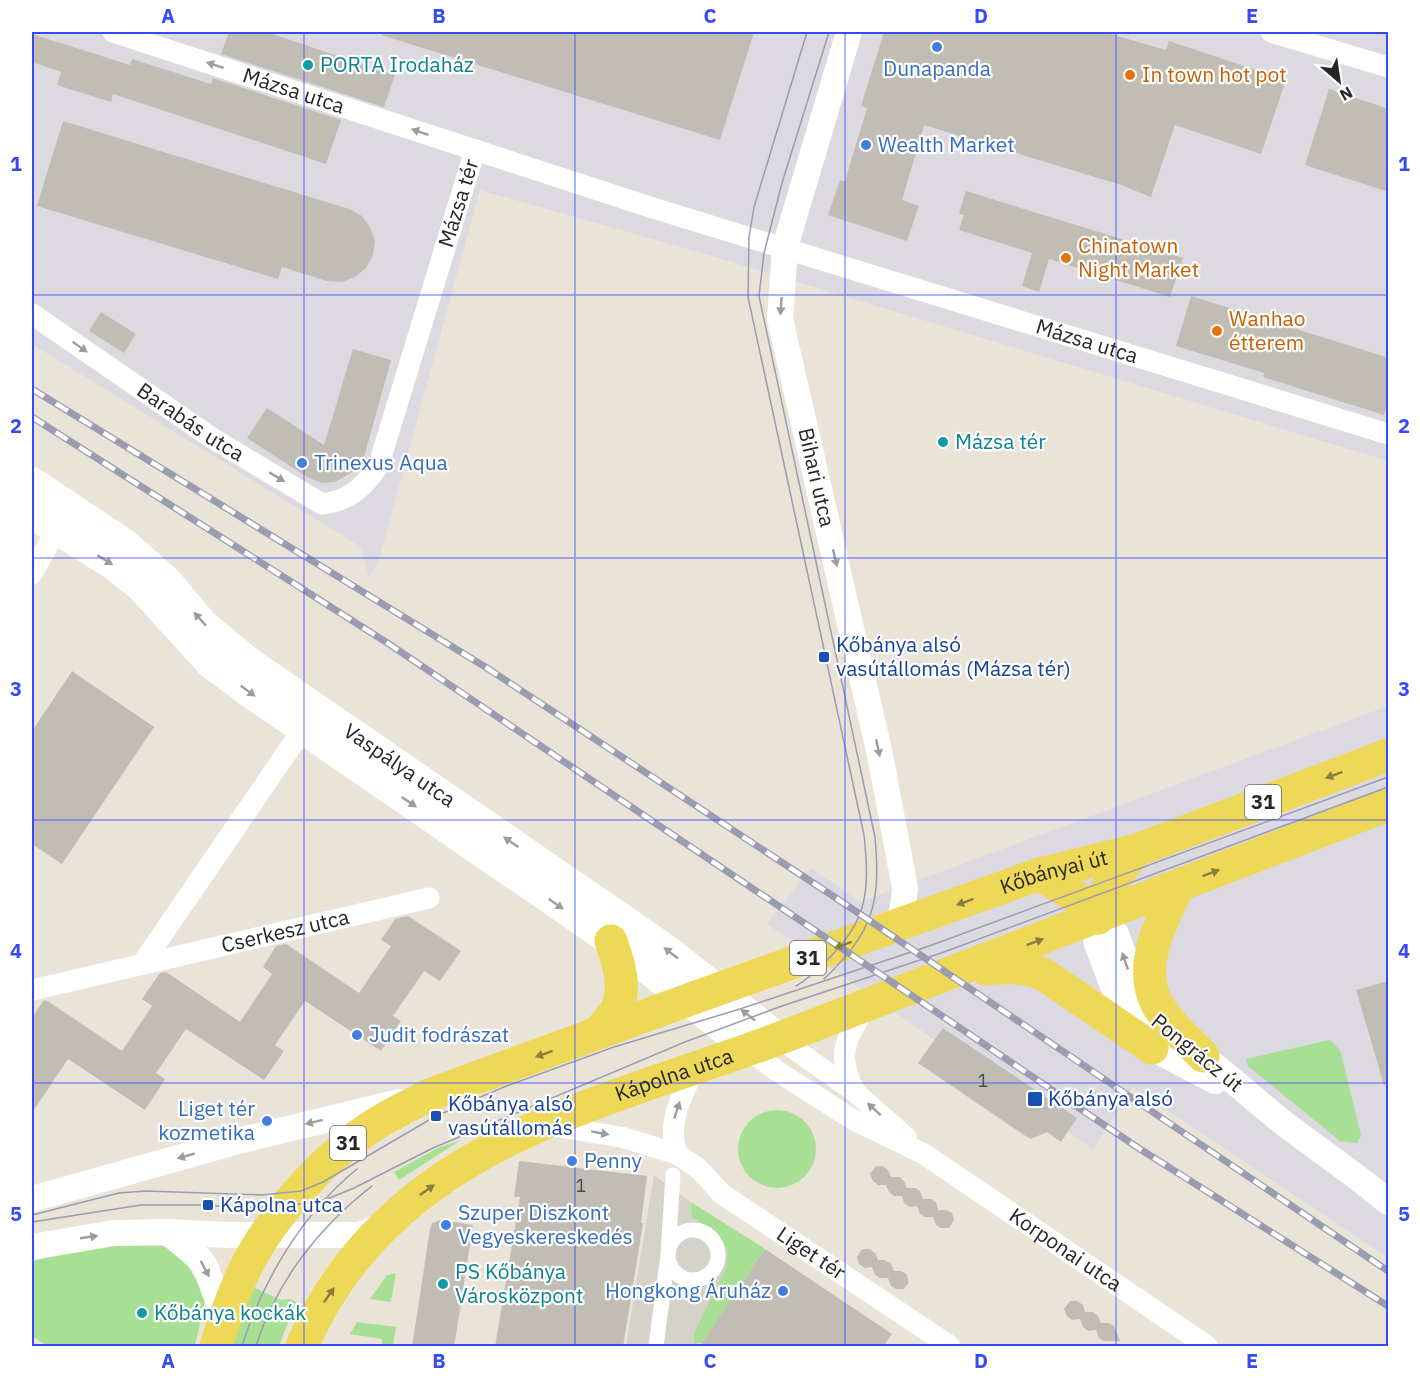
<svg xmlns="http://www.w3.org/2000/svg" width="1420" height="1378" viewBox="0 0 1420 1378" font-family="'IBM Plex Sans',sans-serif">
	<style>
		.industrial { fill: #dcd9e1 }
		.green { fill: #a7e094 }
		.plaza { fill: #d5d2ca }
		.building { fill: #c1bdb5 }
		.lines { fill: none; stroke-linecap: round; stroke-linejoin: round }
		.pedestrian { stroke: #fff; stroke-width: 15 }
		.minor { stroke: #fff; stroke-width: 21 }
		.tertiary { stroke: #fff; stroke-width: 26 }
		.secondary { stroke: #fff; stroke-width: 30 }
		.primary { stroke: #eed858; stroke-width: 33 }
		.tram { stroke: #9b9cb1; stroke-width: 1.5 }
		.rail-casing { stroke: #9b9cb1; stroke-width: 7 }
		.rail { stroke: #fff; stroke-width: 4.5; stroke-dasharray: 14; stroke-linecap: butt }
		.oneway { fill: #9d9d9d }
		.oneway2 { fill: #8a7f3f }
		.grid { fill: none; stroke: #374af7; stroke-width: 1.5; stroke-opacity: 0.55 }
		.shop-dot { fill: #3f7fe0; stroke: #fff; stroke-width: 2 }
		.culture-dot { fill: #0f9aa8; stroke: #fff; stroke-width: 2 }
		.food-dot { fill: #e8710a; stroke: #fff; stroke-width: 2 }
		.transit-dot { fill: #1a4fb4; stroke: #fff; stroke-width: 2 }
		.labels { text-anchor: middle; stroke-width: 4.5; stroke-linejoin: round; paint-order: stroke }
		.number-label { font-size: 18px; fill: #4d4c4a }
		.shield { fill: #fff; stroke: #676767; stroke-width: 1.5 }
		.shield-label { font-size: 20px; font-weight: bold; fill: #262626 }
		.culture-label { font-size: 21px; fill: #0d838f; stroke: #fff; text-anchor: start }
		.shop-label { font-size: 21px; fill: #366cbe; stroke: #fff; text-anchor: start }
		.food-label { font-size: 21px; fill: #c56008; stroke: #fff; text-anchor: start }
		.street-label { font-size: 21px; fill: #262626; stroke: #fff }
		.transit-label { font-size: 21px; fill: #164399; stroke: #fff; text-anchor: start }
		.neatline { fill: none; stroke: #374af7; stroke-width: 2 }
		.grid-label { font-size: 20px; text-anchor: middle; font-weight: bold; fill: #374af7 }
	</style>
	<rect width="100%" height="100%" fill="#e9e3d8"/>
	<g class="industrial">
		<path d="M32,32h1356v429l-686,-208 -222,-63 -102,373 -9,14 -8,-30 -329,-203z"/>
		<path d="M1388,706v552l-255,-171 -40,62 -326,-225 44,-56 49,34z"/>
	</g>
	<g class="green">
		<path d="M1330,1040l10,10 21,85 -4,8 -17,-2 -92,-75 -2,-7z"/>
		<circle cx="777" cy="1149" r="39"/>
		<path d="M461,1140l-62,40 -5,-8 44,-24z"/>
		<path d="M691,1202l74,47 -63,94 -8,1z"/>
		<path d="M117,1245l45,1 17,6 27,44 -11,50h-148l-15,-10v-75l35,-9z"/>
		<path d="M396,1273l-5,29 -21,-3 17,-24z"/>
		<path d="M256,1281l-1,7 26,12 9,-1 6,3 -17,44h-54z"/>
		<path d="M357,1322l39,5 -3,19h-11v-7l-32,-5z"/>
	</g>
	<path class="plaza" d="M654,1175l37,27v14l27,18 10,17 -2,17 -32,65v11l3,2h-71z"/>
	<g class="building">
		<path d="M229,32h37l129,43 -11,32 -163,-53z"/>
		<path d="M382,32h372l-34,108 -339,-105z"/>
		<path d="M884,32h220l62,18 3,-9 117,39 -25,74 -86,-29 -24,72 -30,-12 -197,-60 -22,75 17,6 -12,35 -79,-26 12,-35 5,1 22,-73 -6,-2z"/>
		<path d="M32,34l98,31 2,-6 79,25 2,-6 128,42 -15,44 -213,-70 -2,8 -54,-17 4,-13 -29,-10z"/>
		<path d="M1329,89l60,20v83l-84,-27z"/>
		<path d="M63,121l286,88 13,7 8,11 5,14 -2,14 -7,13 -11,9 -13,5 -15,-1 -45,-14 -4,12 -241,-73z"/>
		<path d="M966,191l217,67 -13,39 -121,-38 -10,33 -17,-6 10,-33 -73,-23 5,-15 -5,-1z"/>
		<path d="M1191,296l198,62v42l-5,15 -121,-38 1,-4 -88,-27z"/>
		<path d="M101,312l35,22 -12,19 -35,-22z"/>
		<path d="M353,349l38,11 -28,101 -9,10 -19,11 -13,1 -15,-6 -60,-39 20,-30 57,37z"/>
		<path d="M72,671l82,56 -92,137 -30,-20v-113z"/>
		<path d="M408,916l53,35 -21,30 -16,-10 -31,45 8,5 -20,30 -76,-50 -30,44 9,6 -20,29 -78,-51 -30,44 9,6 -20,31 -77,-51 -36,54v-95l11,-17 3,-1 76,51 30,-45 -10,-7 18,-26 6,-1 74,50 32,-48 -9,-7 13,-21 10,-2 73,49 32,-47 -10,-6 14,-21z"/>
		<path d="M1389,981v103l-5,1 -28,-95z"/>
		<path d="M943,1028l134,90 -16,24 -14,-10 -16,7 -4,-2 -109,-74z"/>
		<path d="M519,1161l128,15 -6,47h2l-20,124h-128l25,-150h-6z"/>
		<path d="M876,1166h7l5,4 3,7h8l5,4 3,7h8l5,3 3,8h8l5,3 2,8h8l6,3 2,7 -5,8h-8l-5,-3 -3,-8h-8l-5,-3 -3,-8 -7,1 -6,-4 -2,-7h-8l-5,-4 -3,-7h-8l-5,-4 -3,-7z"/>
		<path d="M441,1220l32,5 -19,122h-42l18,-118 2,-6z"/>
		<path d="M765,1249l127,85 -9,13h-184z"/>
		<path d="M862,1249h8l5,4 3,7h7l6,4 3,7h7l5,3 3,8 -5,7h-8l-5,-3 -3,-8h-8l-5,-3 -3,-8 -7,1 -6,-4 -2,-7z"/>
		<path d="M1070,1301h7l6,4 2,7h8l5,4 3,7h8l5,3 6,15h-16l-5,-3 -3,-8 -8,1 -5,-4 -3,-8 -8,1 -5,-4 -3,-7z"/>
	</g>
	<g class="lines">
		<g class="pedestrian">
			<circle cx="693" cy="1255" r="25"/>
			<path d="M656,1346l12,-91 5,-80"/>
		</g>
		<g class="minor">
			<path id="s1" d="M113,32l540,176 735,226"/>
			<path d="M1271,32l117,35"/>
			<path id="s2" d="M32,314l180,124 110,66c27,-3 43,-17 57,-40l96,-314"/>
			<path d="M32,574l31,-56"/>
			<path d="M142,964l161,-235"/>
			<path id="s3" d="M32,990l397,-92"/>
			<path d="M780,1039l75,53 51,45"/>
			<path id="s4" d="M749,1050l28,21 75,48 72,35 283,192"/>
			<path d="M855,1092c-20,-40 -9,-51 11,-86"/>
			<path id="s5" d="M546,1125l75,12 56,17 22,15 23,25 228,152"/>
			<path d="M677,1154c-11,-31 5,-57 17,-85"/>
		</g>
		<g class="tertiary">
			<path id="s6" d="M849,32l-64,215 -5,72 100,436 25,133 -2,19 -5,18"/>
			<path d="M1098,918l18,16 21,58 13,24"/>
			<path d="M1098,918l-2,23 18,48 14,29 24,30 63,33"/>
			<path d="M1188,1046c33,22 62,51 93,75 36,28 73,52 107,81"/>
			<path d="M32,1199l210,-59 158,-38"/>
			<path d="M168,1232l31,26 6,8 20,53"/>
			<path d="M32,1247l82,-14 54,-1 59,3h131l24,-8"/>
		</g>
		<g class="secondary">
			<path id="s7" d="M32,482l93,62 42,37 36,43 46,38 417,287 114,90"/>
			<path d="M32,514l83,52 26,21 69,76 39,29 362,249 77,59 61,50"/>
		</g>
		<g class="primary">
			<path d="M1040,874l42,27 16,17"/>
			<path d="M1179,885c-17,34 -42,81 -22,119 11,20 31,36 46,52"/>
			<path d="M1098,918c0,-27 23,-48 39,-68"/>
			<path d="M986,969c21,-3 37,-2 57,5l109,74"/>
			<path d="M598,1033c6,-8 16,-17 20,-27 8,-22 0,-44 -7,-65"/>
			<path id="s8" d="M216,1346c8,-26 17,-52 29,-77 24,-49 77,-110 123,-140 20,-14 42,-24 64,-35l256,-94 352,-126 97,-24 251,-95"/>
			<path id="s9" d="M302,1346c31,-72 82,-129 147,-172 96,-64 226,-96 334,-137 203,-76 404,-154 605,-232"/>
		</g>
		<g class="tram">
			<path d="M824,979c49,-47 57,-75 51,-142l-116,-541 5,-43 18,-70 47,-151"/>
			<path d="M796,986c11,-6 20,-15 29,-24 43,-40 45,-71 39,-127l-116,-538 1,-60 5,-30 53,-175"/>
			<path d="M32,1215l87,-22 27,-2 116,4 39,-4 22,-9 113,-66 68,-29 110,-40 126,-38 192,-64 456,-168"/>
			<path d="M32,1222l109,-17h67l29,3 51,-2 39,-7 27,-11 79,-40 252,-106 94,-35 165,-55 444,-165"/>
			<path d="M242,1346c21,-66 60,-132 115,-177"/>
			<path d="M256,1346c20,-64 63,-119 116,-160"/>
		</g>
		<defs>
			<g id="rail">
				<path d="M32,389l455,279 352,232 549,371"/>
				<path d="M32,417l357,227 751,505 248,157"/>
			</g>
		</defs>
		<use href="#rail" class="rail-casing"/>
		<use href="#rail" class="rail"/>
	</g>
	<defs><path id="oneway-solid" d="M-6-.8H1V-3.2L6.5 0L1 3.2V.8H-6Z" transform="scale(1.5)"/></defs>
	<g class="oneway">
		<use href="#oneway-solid" transform="translate(215 65) rotate(-162)"/>
		<use href="#oneway-solid" transform="translate(420 132) rotate(-161)"/>
		<use href="#oneway-solid" transform="translate(781 306) rotate(94)"/>
		<use href="#oneway-solid" transform="translate(80 347) rotate(35)"/>
		<use href="#oneway-solid" transform="translate(277 477) rotate(31)"/>
		<use href="#oneway-solid" transform="translate(835 558) rotate(77)"/>
		<use href="#oneway-solid" transform="translate(105 560) rotate(32)"/>
		<use href="#oneway-solid" transform="translate(200 619) rotate(-132)"/>
		<use href="#oneway-solid" transform="translate(248 691) rotate(36)"/>
		<use href="#oneway-solid" transform="translate(878 748) rotate(78)"/>
		<use href="#oneway-solid" transform="translate(409 802) rotate(34)"/>
		<use href="#oneway-solid" transform="translate(511 842) rotate(-146)"/>
		<use href="#oneway-solid" transform="translate(556 904) rotate(35)"/>
		<use href="#oneway-solid" transform="translate(671 953) rotate(-142)"/>
		<use href="#oneway-solid" transform="translate(1125 961) rotate(-109)"/>
		<use href="#oneway-solid" transform="translate(748 1015) rotate(-142)"/>
		<use href="#oneway-solid" transform="translate(874 1109) rotate(-138)"/>
		<use href="#oneway-solid" transform="translate(677 1110) rotate(-72)"/>
		<use href="#oneway-solid" transform="translate(314 1122) rotate(166)"/>
		<use href="#oneway-solid" transform="translate(600 1133) rotate(10)"/>
		<use href="#oneway-solid" transform="translate(186 1156) rotate(164)"/>
		<use href="#oneway-solid" transform="translate(89 1237) rotate(-8)"/>
		<use href="#oneway-solid" transform="translate(205 1269) rotate(62)"/>
	</g>
	<g class="oneway2">
		<use href="#oneway-solid" transform="translate(1334 775) rotate(159)"/>
		<use href="#oneway-solid" transform="translate(1211 873) rotate(-21)"/>
		<use href="#oneway-solid" transform="translate(965 902) rotate(160)"/>
		<use href="#oneway-solid" transform="translate(1035 942) rotate(-21)"/>
		<use href="#oneway-solid" transform="translate(843 945) rotate(160)"/>
		<use href="#oneway-solid" transform="translate(544 1054) rotate(160)"/>
		<use href="#oneway-solid" transform="translate(427 1190) rotate(-36)"/>
		<use href="#oneway-solid" transform="translate(329 1295) rotate(-55)"/>
	</g>
	<path class="grid" d="M304,32v1314M575,32v1314M845,32v1314M1116,32v1314M32,295h1356M32,558h1356M32,820h1356M32,1083h1356"/>
	<g class="shop-dot">
		<circle cx="937" cy="47" r="6"/>
		<circle cx="866" cy="145" r="6"/>
		<circle cx="302" cy="463" r="6"/>
		<circle cx="357" cy="1035" r="6"/>
		<circle cx="267" cy="1121" r="6"/>
		<circle cx="572" cy="1161" r="6"/>
		<circle cx="446" cy="1225" r="6"/>
		<circle cx="783" cy="1291" r="6"/>
	</g>
	<g class="culture-dot">
		<circle cx="308" cy="65" r="6"/>
		<circle cx="943" cy="442" r="6"/>
		<circle cx="443" cy="1284" r="6"/>
		<circle cx="142" cy="1313" r="6"/>
	</g>
	<g class="food-dot">
		<circle cx="1130" cy="75" r="6"/>
		<circle cx="1066" cy="258" r="6"/>
		<circle cx="1217" cy="331" r="6"/>
	</g>
	<g class="transit-dot">
		<rect x="818" y="651" width="12" height="12" rx="3"/>
		<rect x="1027" y="1091" width="16" height="16" rx="3"/>
		<rect x="430" y="1110" width="12" height="12" rx="3"/>
		<rect x="202" y="1199" width="12" height="12" rx="3"/>
	</g>
	<g class="labels">
		<g class="number-label">
			<text x="983" y="1087">1</text>
			<text x="581" y="1192">1</text>
		</g>
		<g class="shield">
			<rect x="1245" y="785" width="36" height="34" rx="4.5"/>
			<rect x="790" y="941" width="36" height="34" rx="4.5"/>
			<rect x="330" y="1126" width="36" height="34" rx="4.5"/>
		</g>
		<g class="shield-label">
			<text x="1263" y="809">31</text>
			<text x="808" y="965">31</text>
			<text x="348" y="1150">31</text>
		</g>
		<g class="culture-label">
			<text x="320" y="72">PORTA Irodaház</text>
			<text x="955" y="449">Mázsa tér</text>
			<text x="455" y="1279">PS Kőbánya<tspan x="455" dy="24">Városközpont</tspan></text>
			<text x="154" y="1320">Kőbánya kockák</text>
		</g>
		<g class="shop-label">
			<text x="937" y="76" text-anchor="middle">Dunapanda</text>
			<text x="878" y="152">Wealth Market</text>
			<text x="314" y="470">Trinexus Aqua</text>
			<text x="369" y="1042">Judit fodrászat</text>
			<text x="255" y="1116" text-anchor="end">Liget tér<tspan x="255" dy="24">kozmetika</tspan></text>
			<text x="584" y="1168">Penny</text>
			<text x="458" y="1220">Szuper Diszkont<tspan x="458" dy="24">Vegyeskereskedés</tspan></text>
			<text x="771" y="1298" text-anchor="end">Hongkong Áruház</text>
		</g>
		<g class="food-label">
			<text x="1142" y="82">In town hot pot</text>
			<text x="1078" y="253">Chinatown<tspan x="1078" dy="24">Night Market</tspan></text>
			<text x="1229" y="326">Wanhao<tspan x="1229" dy="24">étterem</tspan></text>
		</g>
		<g class="street-label">
			<text dy="7" stroke="none"><textPath href="#s1" startOffset="190">Mázsa utca</textPath></text>
			<text dy="7" stroke="none"><textPath href="#s2" startOffset="692">Mázsa tér</textPath></text>
			<text dy="7" stroke="none"><textPath href="#s1" startOffset="1022">Mázsa utca</textPath></text>
			<text dy="7" stroke="none"><textPath href="#s2" startOffset="192">Barabás utca</textPath></text>
			<text dy="7" stroke="none"><textPath href="#s6" startOffset="459">Bihari utca</textPath></text>
			<text dy="7" stroke="none"><textPath href="#s7" startOffset="466">Vaspálya utca</textPath></text>
			<text dy="7" stroke="none"><textPath href="#s8" startOffset="1004">Kőbányai út</textPath></text>
			<text dy="7" stroke="none"><textPath href="#s3" startOffset="260">Cserkesz utca</textPath></text>
			<text transform="translate(1197 1053) rotate(39)" y="7">Pongrácz út</text>
			<text dy="7" stroke="none"><textPath href="#s9" startOffset="476">Kápolna utca</textPath></text>
			<text dy="7" stroke="none"><textPath href="#s4" startOffset="375">Korponai utca</textPath></text>
			<text dy="7" stroke="none"><textPath href="#s5" startOffset="302">Liget tér</textPath></text>
		</g>
		<g class="transit-label">
			<text x="836" y="652">Kőbánya alsó<tspan x="836" dy="24">vasútállomás (Mázsa tér)</tspan></text>
			<text x="1048" y="1106">Kőbánya alsó</text>
			<text x="448" y="1111">Kőbánya alsó<tspan x="448" dy="24">vasútállomás</tspan></text>
			<text x="220" y="1212">Kápolna utca</text>
		</g>
	</g>
	<rect width="1420" height="1378" fill="none" stroke="#ffffff" stroke-width="66"/>
	<g transform="translate(1339 81) rotate(151)" stroke="#ffffff" stroke-width="4.5" paint-order="stroke">
	<path d="M0-4.5L10 22L0 15L-10 22Z" fill="#262626"/>
	<text y="-9" font-size="16" font-weight="bold" text-anchor="middle" fill="#262626">N</text>
	</g>
	<rect x="33" y="33" width="1354" height="1312" class="neatline"/>
	<g class="grid-label">
		<text x="168" y="23">A</text>
		<text x="439" y="23">B</text>
		<text x="710" y="23">C</text>
		<text x="981" y="23">D</text>
		<text x="1252" y="23">E</text>
		<text x="16" y="171">1</text>
		<text x="1404" y="171">1</text>
		<text x="16" y="433">2</text>
		<text x="1404" y="433">2</text>
		<text x="16" y="696">3</text>
		<text x="1404" y="696">3</text>
		<text x="16" y="958">4</text>
		<text x="1404" y="958">4</text>
		<text x="16" y="1221">5</text>
		<text x="1404" y="1221">5</text>
		<text x="168" y="1368">A</text>
		<text x="439" y="1368">B</text>
		<text x="710" y="1368">C</text>
		<text x="981" y="1368">D</text>
		<text x="1252" y="1368">E</text>
	</g>
</svg>
